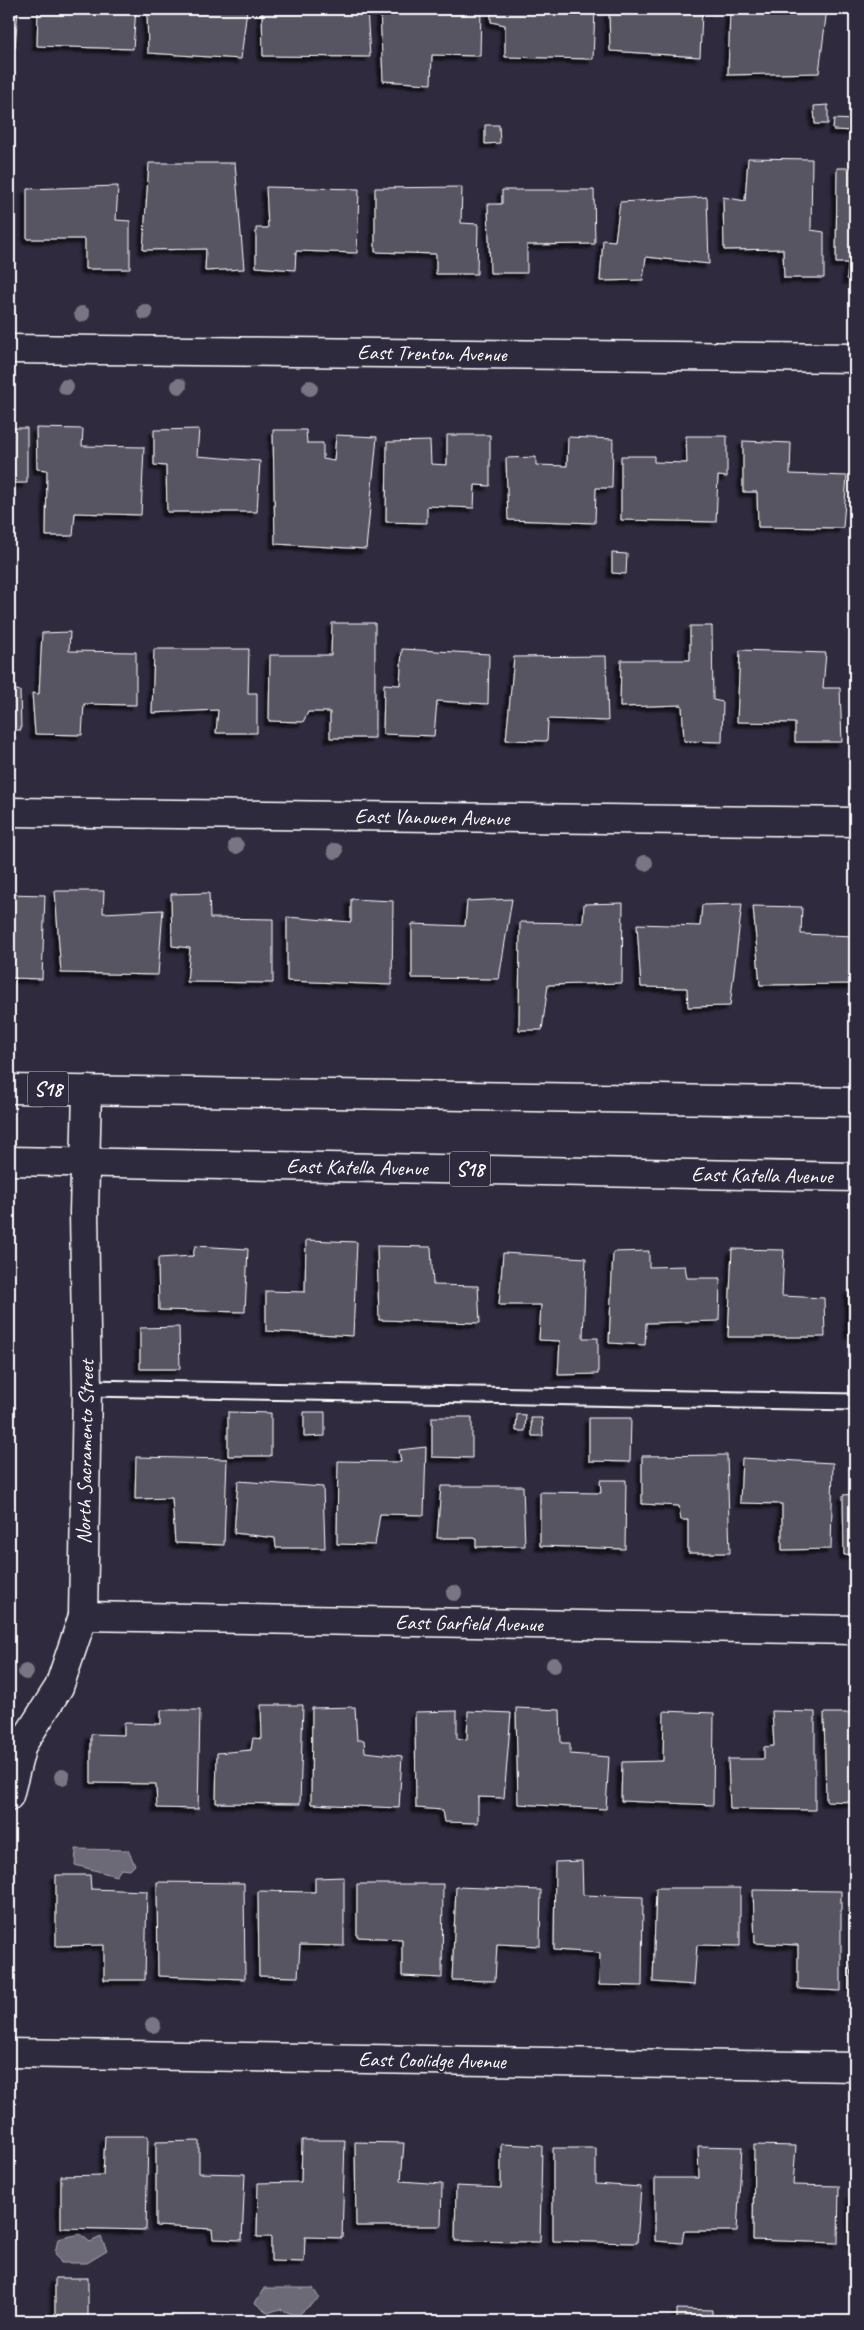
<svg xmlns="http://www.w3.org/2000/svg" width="864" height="2330" viewBox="0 0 864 2330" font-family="Caveat,sans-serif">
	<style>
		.water { fill: #6d6a77; stroke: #a7a6ad }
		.building { fill: #595564; stroke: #fff; filter: url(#shadow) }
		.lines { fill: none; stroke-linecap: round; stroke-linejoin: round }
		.lane-casing { stroke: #fff; stroke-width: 19 }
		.street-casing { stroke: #fff; stroke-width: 31 }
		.primary-casing { stroke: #fff; stroke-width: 31 }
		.lane { stroke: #2f2a3d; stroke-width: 15 }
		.street { stroke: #2f2a3d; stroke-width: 28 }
		.primary { stroke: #2f2a3d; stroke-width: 28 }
		.tree { fill: #797582 }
		.labels { text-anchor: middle; stroke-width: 4.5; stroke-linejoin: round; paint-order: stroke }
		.shield { fill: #2f2a3d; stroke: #c1bfc5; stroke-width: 1 }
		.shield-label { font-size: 20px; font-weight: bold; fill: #fff }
		.street-label { font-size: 21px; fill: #fff; stroke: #2f2a3d }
	</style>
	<defs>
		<filter id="shadow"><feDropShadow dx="-4.5" dy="4.5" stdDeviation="1" flood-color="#0009"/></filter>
	</defs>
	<rect width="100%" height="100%" fill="#2f2a3d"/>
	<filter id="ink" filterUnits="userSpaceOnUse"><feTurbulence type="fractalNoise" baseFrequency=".02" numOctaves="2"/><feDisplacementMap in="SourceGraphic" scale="10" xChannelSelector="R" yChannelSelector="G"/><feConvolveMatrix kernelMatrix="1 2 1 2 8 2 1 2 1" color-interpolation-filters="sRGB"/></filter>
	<g filter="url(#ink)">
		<g class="water">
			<path d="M76,1849l52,1 7,15 -5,5 -9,-1 -5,7 -41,-11z"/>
			<path d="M80,2234l10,8 11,-5 6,14 -20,12h-26l-6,-10 3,-14z"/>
			<path d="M264,2288h49l6,10 -22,18 -17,-7 -12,4 -13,-10z"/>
		</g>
		<g class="building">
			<path d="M9,9h9l-3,39h-6z"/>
			<path d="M38,9h98l-3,40 -96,-3z"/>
			<path d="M147,9h100l-6,50 -93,-6z"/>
			<path d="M262,9h105l3,48 -107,-1z"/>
			<path d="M380,9h101l-1,47 -48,-1 -1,29 -48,-3z"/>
			<path d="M491,9h104l-2,50 -88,-2v-32l-14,-3z"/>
			<path d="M609,9h107l-1,3h-13l-2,45 -90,-6z"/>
			<path d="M730,9l59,3v-3h38l-8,64 -91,2z"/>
			<path d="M828,105v19h-13l-1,-18z"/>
			<path d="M834,119l20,1v11l-21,-1z"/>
			<path d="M485,125h14l1,18 -15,1z"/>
			<path d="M748,158l64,1 -1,71 13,2v46h-40l-1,-29 -59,1 -1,-53 22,4z"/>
			<path d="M149,163h86l9,106 -39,2 1,-22 -63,1z"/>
			<path d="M837,168h18v111h-8l1,-16h-12z"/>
			<path d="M118,186l-2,34 14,1v48h-45v-30h-58v-50z"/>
			<path d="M266,187l93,2 -2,64 -61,-2 -1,19 -39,-3v-39h12z"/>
			<path d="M462,187l-1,36 17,1 -1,50h-41v-20l-61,-2v-64z"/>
			<path d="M502,190h92l1,54 -68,1v28h-37l-2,-69h14z"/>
			<path d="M707,197l2,67 -63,-7 -3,23 -43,1 3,-41 12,1 5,-39z"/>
			<path d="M9,428h18v55h-15l-1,35h-2z"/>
			<path d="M36,428l47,1 -1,17 62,1 -3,68 -66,-2 -2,23h-27l1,-66 -10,-1z"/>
			<path d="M199,429l-2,27 63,5 -3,51h-90l-1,-46 -12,-1v-35z"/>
			<path d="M273,430h33l1,13h16v16l11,2 2,-26 41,2 -11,112 -91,-5z"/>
			<path d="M447,435h43v51l-15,-1 -1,23 -47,-2v17l-41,-1 1,-80 43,-1 1,23 16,1z"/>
			<path d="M686,436h41v41l-9,-1 -2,46 -95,-2v-64h33v6l33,1z"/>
			<path d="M568,437l45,2 -1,49h-16l-1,35 -87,-3 -2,-62 30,-1v8l31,1z"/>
			<path d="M743,441l48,2 -1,31 57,2 -4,52 -85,-1 -1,-35h-14z"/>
			<path d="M612,553l15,1 -1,20 -14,-1z"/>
			<path d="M332,623h43v115h-45v-26h-22l-5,10 -34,-1 1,-66h61z"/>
			<path d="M690,626h22l1,74 10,2 -1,40 -38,-1 -2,-36 -62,2 1,-47h69z"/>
			<path d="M70,632l-1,19 67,1v53l-52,-1 -2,31 -47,-1 -3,-41 7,1 3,-61z"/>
			<path d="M9,644h5l-1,45 7,2 1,39h-12z"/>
			<path d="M154,649h95l-1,44h9v40h-41l2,-23 -66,3z"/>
			<path d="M402,649l87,5 -1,50 -51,-3 -3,35 -51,-2 1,-50 16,1z"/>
			<path d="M740,650l86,3 -3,35h17l2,54h-47v-19l-58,-1z"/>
			<path d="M606,656l2,65 -60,-2 -1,22 -41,-1 8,-83z"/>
			<path d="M55,891h49l-1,22 60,-3 -5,65 -97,-2z"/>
			<path d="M209,893l1,25 63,1v64l-86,-1 3,-34 -18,-2 -1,-52z"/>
			<path d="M9,894l36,1 -3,84 -33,-1z"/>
			<path d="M351,899l42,2 -1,84 -105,-4v-64l64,5z"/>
			<path d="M512,899l-13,80 -87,-1v-54l53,2 2,-25z"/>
			<path d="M623,903l-1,80 -74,2 -6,45h-23l1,-108 63,1 1,-19z"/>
			<path d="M742,904l-12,102 -42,1 -1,-19 -46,-1 -4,-63 63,2 2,-21z"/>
			<path d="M753,906l49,1 -1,27 54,2 -1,48 -94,1z"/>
			<path d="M306,1240l51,2 -4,94 -87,-5v-40l39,1z"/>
			<path d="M195,1246l53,3 -3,63 -86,-2 -1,-52 35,-2z"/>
			<path d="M377,1246l54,1 2,38 45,1 2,37 -101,-3z"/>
			<path d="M732,1249l52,1 -2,46 42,2 1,39h-97z"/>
			<path d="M649,1251v16l36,-1 2,12h33l-1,43 -73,2 -1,22 -36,-2 4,-91z"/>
			<path d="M503,1253l83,5 -3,80h15v36l-40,1 2,-34 -21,-1 2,-35h-42z"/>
			<path d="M849,1290l6,1v43h-6z"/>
			<path d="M179,1327l1,42h-40v-41z"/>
			<path d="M228,1412l43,1v43h-43z"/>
			<path d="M304,1412h21v24l-21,1z"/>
			<path d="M517,1414l9,1 -1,16h-9z"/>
			<path d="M432,1417h40v41l-40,-1z"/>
			<path d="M531,1418h11l1,18h-11z"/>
			<path d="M589,1418h42l-1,44 -41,-1z"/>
			<path d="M426,1447l-2,68 -44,-1 -5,31 -38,-1 1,-83 63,1 -2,-12z"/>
			<path d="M727,1455l3,98h-42v-33h-7l-2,-14 -37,-2v-48z"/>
			<path d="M136,1457l91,2 -3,86 -49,-2 -3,-45 -37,1z"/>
			<path d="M742,1458l91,5 -2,86 -49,1v-46l-42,-1z"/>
			<path d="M600,1480h26l-1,69 -85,-3v-54l61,1z"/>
			<path d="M238,1481l85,6 2,61h-49l-1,-10 -41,-5z"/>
			<path d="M441,1486h82l2,60 -49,1v-9h-39z"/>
			<path d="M855,1494v59l-11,2 -1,-60z"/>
			<path d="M261,1705h42l-3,99 -84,-1 1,-50 34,-3 2,-12 9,1z"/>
			<path d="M355,1707l2,33h7l1,12 37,4 -3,52 -88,-4 1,-96z"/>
			<path d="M516,1708l44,2 1,33h9v11l39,3 -3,52 -88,-5z"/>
			<path d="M161,1710h39l-2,99 -41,-1 -1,-24 -65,-1v-49l33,1v-12l37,1z"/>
			<path d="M457,1711v27l10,2 1,-29 43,2 -7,85 -26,-1v26l-34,-1 -2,-12 -26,-2 -1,-96z"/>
			<path d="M664,1711l50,2 -1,92 -92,-4 1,-39 41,-1z"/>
			<path d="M772,1711l43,1v98l-85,-1 -2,-50h36v-12l10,-1z"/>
			<path d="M824,1713h31v89l-29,-1z"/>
			<path d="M582,1861l1,34 60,2 -1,89 -43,-1 1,-32 -46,-3 1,-88z"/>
			<path d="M56,1875h34l1,14 56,2 -2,89h-41v-35l-48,1z"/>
			<path d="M344,1877v69l-44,-1 -2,32 -39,-1 -1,-85 57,1v-14z"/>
			<path d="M157,1882l87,1 1,96 -87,-3z"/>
			<path d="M357,1884h86l-1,94 -40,-2v-37l-45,-2z"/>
			<path d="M456,1887l85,3 -1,56 -43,-2 -2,37 -43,-1z"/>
			<path d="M656,1888h84v58l-43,-1 -3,40 -41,-3z"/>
			<path d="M753,1890l88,1v100l-43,-2v-44l-43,-2z"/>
			<path d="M853,1901h2v86h-4z"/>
			<path d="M105,2136h43l-2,94 -85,-2v-52l42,-1z"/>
			<path d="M302,2140h43l-3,98 -37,-1 -1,25 -33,-1v-24h-14l1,-54 43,-1z"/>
			<path d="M199,2141v32l46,1 -3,66 -29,-1 -1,-10 -56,-3v-84z"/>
			<path d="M355,2142l49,1 -3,38 41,3 -1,42h-85z"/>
			<path d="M501,2144l41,2 -2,96 -85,-1 1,-55 45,2z"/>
			<path d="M754,2145l42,1 -3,39 46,1 -1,57 -85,-3z"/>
			<path d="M698,2146l44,1 -5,84h-53l-2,12 -27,-2v-63h44z"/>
			<path d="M553,2148h43v36l45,3 -4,56 -84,-2z"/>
			<path d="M851,2194h4v52h-2z"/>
			<rect x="55" y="2278" width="33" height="43"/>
			<path d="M677,2309l35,1v11h-61h26z"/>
			<path d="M156,2318l84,1v2h-84z"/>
		</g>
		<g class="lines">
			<defs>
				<path id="lane" d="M87,1388l768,14"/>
				<g id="street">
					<path d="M9,349l846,9"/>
					<path d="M9,812l846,10"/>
					<path d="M83,1616l772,14"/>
					<path d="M9,1796l13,-51 37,-58 24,-71 4,-228 -3,-176 3,-122"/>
					<path d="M9,2053l846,14"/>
				</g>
				<g id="primary">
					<path d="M9,1089l846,13"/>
					<path d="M9,1161l846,16"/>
				</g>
			</defs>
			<use href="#lane" class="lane-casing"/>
			<use href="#street" class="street-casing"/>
			<use href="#primary" class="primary-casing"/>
			<use href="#lane" class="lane"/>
			<use href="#street" class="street"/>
			<use href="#primary" class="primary"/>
		</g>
		<g class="tree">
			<circle cx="145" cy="312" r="8"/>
			<circle cx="82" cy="314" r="8"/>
			<circle cx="179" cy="386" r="8"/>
			<circle cx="66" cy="387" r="8"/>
			<circle cx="310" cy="388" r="8"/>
			<circle cx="236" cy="846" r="8"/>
			<circle cx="335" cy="851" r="8"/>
			<circle cx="645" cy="863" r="8"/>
			<circle cx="454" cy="1593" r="8"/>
			<circle cx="554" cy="1665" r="8"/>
			<circle cx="26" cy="1672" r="8"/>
			<circle cx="62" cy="1777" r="8"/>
			<circle cx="153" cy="2025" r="8"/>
		</g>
	</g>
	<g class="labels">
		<g class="shield">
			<rect x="28" y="1071.5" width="40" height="35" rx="4"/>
			<rect x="450" y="1151.5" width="40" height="35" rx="4"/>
		</g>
		<g class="shield-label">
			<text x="48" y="1096">S18</text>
			<text x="470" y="1176">S18</text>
		</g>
		<g class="street-label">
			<text transform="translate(432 353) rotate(1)" y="7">East Trenton Avenue</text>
			<text transform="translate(432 817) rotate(1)" y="7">East Vanowen Avenue</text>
			<text transform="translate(357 1167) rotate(1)" y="7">East Katella Avenue</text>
			<text transform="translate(762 1175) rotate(1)" y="7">East Katella Avenue</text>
			<text transform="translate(85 1452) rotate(-89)" y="7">North Sacramento Street</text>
			<text transform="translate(469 1623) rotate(1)" y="7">East Garfield Avenue</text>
			<text transform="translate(432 2060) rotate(1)" y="7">East Coolidge Avenue</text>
		</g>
	</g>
	<rect width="864" height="2330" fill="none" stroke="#2f2a3d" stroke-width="30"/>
	<rect x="15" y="15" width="834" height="2300" fill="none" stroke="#fff" stroke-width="2" filter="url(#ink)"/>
</svg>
